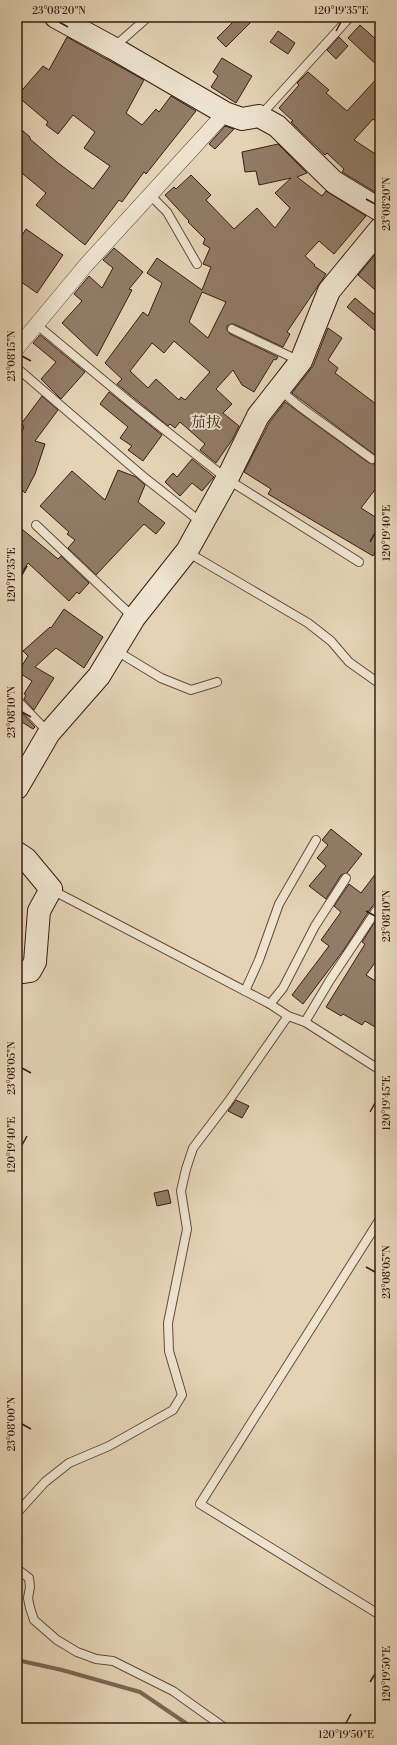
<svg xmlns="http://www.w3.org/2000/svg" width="397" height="1745" viewBox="0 0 397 1745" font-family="'Libre Bodoni','Noto Serif TC',serif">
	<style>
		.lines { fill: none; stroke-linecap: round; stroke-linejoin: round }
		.stream { stroke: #7d6653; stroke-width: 4 }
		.building { fill: #927c67; stroke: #3a1d12; fill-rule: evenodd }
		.lane-casing { stroke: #644b3b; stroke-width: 10 }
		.street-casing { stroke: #644b3b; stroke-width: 16 }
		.secondary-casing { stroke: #3a1d12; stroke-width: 24 }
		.lane { stroke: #ede3cf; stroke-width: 8 }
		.street { stroke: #ede3cf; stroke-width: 15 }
		.secondary { stroke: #ede3cf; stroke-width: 22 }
		.ticks { fill: none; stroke: #3a1d12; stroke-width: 1.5 }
		.labels { text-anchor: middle; stroke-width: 3.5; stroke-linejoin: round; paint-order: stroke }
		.quarter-label { font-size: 15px; fill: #3a1d12; stroke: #ede3cf }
		.neatline { fill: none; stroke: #3a1d12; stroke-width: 1.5 }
		.ticks-label { font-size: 10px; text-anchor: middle; fill: #3a1d12 }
	</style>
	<rect width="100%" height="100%" fill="#e4d4b5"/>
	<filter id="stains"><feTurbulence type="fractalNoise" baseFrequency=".005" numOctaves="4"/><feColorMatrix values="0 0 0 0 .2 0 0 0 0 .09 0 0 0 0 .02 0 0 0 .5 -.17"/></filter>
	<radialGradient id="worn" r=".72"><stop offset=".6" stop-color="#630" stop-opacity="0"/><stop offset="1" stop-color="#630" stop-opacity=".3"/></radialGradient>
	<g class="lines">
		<path class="stream" d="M17,1660l45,10 78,22 53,36"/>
	</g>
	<g class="building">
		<path d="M238,17h18l-30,30 -9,-9z"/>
		<path d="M360,25l20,18v25l-32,-30z"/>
		<path d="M278,31l17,12 -7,11 -18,-12z"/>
		<path d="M67,37l77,43 -18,33 16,12 14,-16 3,3 12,-16 25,15 -50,63 -2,-2 -22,30 -3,-2 -34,45 -49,-40 10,-12 -29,-24v-43l13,11v2l28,24 35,26 17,-23 -26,-18 11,-16 -22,-17 -15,19 -12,-9 2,-3 -31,-26 26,-30 6,4z"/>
		<path d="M339,37l9,9 -12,13 -9,-9z"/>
		<path d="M222,58l30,18 -16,27 -25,-16 7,-11 -5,-4z"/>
		<path d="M308,72l21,18 -3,3 21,18 33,-36v51l-7,-7 -19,21 26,17v38l-38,-23 2,-3 -17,-16 -2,2 -34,-33 2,-1 -14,-13 20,-23 -2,-2z"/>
		<path d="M225,126l9,3 -19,20 -6,-5z"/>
		<path d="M278,144l29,29 -10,4 25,19 4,-5 40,25 -32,38 -15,-13 -14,15 10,9 -1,1 12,8 -39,58 3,2 -7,13 -49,-23h-3l-4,2v4l3,4 48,23 -2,3 -2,-1 -20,33 -12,-7 -9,-15 -17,19 16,15 -9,9 16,13 -7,14 -16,23 -16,-13 5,-6 -25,-22 -5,6 -5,-4 -2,2 -51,-42 5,-5 -17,-16 38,-51 5,4 14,-33 -15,-10 10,-15 45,32 9,-23 -8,-3 7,-16 -7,-4 2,-5 -17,-17 1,-1 -24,-26 9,-8 2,2 15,-14 20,20 -5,5 28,29 23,-21 18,20 15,-20 -15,-15 16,-15 -32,7 -3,-14 -11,1 -3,-20zM202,292l24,10 -18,36 -19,-16zM174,341l36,31 -25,28 -4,-3 -2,3 -23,-21 -8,9 -18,-17 22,-28 12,10z"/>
		<path d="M26,229l37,26 -26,38 -20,-14v-36z"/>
		<path d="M114,248l29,24 -14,17 3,1 -35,66 -35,-33 20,-22 -8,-7 15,-18 13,12 11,-20 -10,-8z"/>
		<path d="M380,249v45l-22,-19z"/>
		<path d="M355,298l19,16 6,-7v28l-33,-28z"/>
		<path d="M328,328l14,10 -14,22 10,8 -3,5 45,34v76l-19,25 19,12v24l-7,12 -105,-62 3,-5 -27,-17 25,-49 16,-21 84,61 5,1 3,-2v-5l-2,-2 -83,-62 21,-27z"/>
		<path d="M40,335l45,37 -24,27 -20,-20 15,-17 -23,-19z"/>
		<path d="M109,392l53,43 -19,26 -15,-11 4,-4 -12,-8 8,-11 -28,-23z"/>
		<path d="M42,396l16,14 -23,31 10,3 -10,30 -10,19 -8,-8v-38l7,-21 -3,-2z"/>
		<path d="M192,459l22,18 -12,14 -10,-8 -12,13 -15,-14 8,-9 4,4z"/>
		<path d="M118,470l18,7 9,8 -7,17 27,21 -9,11 -12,-10 -48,51 -28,-27 7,-8 -8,-6 2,-2 -29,-26 32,-35 33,29z"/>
		<path d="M17,525l41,34 3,-3 28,27 -10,11 -2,-2 -8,9 -41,-38 -11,17z"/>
		<path d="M64,609l39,28 -19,31 -28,-20 -21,19 19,11 -20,32 -10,-11 2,-4 -2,-1 8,-13 -14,-9 10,-16 -5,-5 27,-24 1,1z"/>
		<path d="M18,709l17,18 -2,2 -16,-10z"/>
		<path d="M331,829l31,25 -15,19 -6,2 -15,24 -17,-13 17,-20 -9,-8 11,-13 -6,-5z"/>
		<path d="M380,868v30l-9,10 -28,43 -40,53 -11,-9 37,-49 -8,-6 20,-28 -7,-6 15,-22 12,9z"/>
		<path d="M374,923l6,4v29l-14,19 14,9v46l-15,-9 -3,4 -19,-11 -2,2 -15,-9 39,-63 -3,-2z"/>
		<path d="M236,1100l13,6 -7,12 -14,-7z"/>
		<path d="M168,1190l3,13 -14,3 -3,-13z"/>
	</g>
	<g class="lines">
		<defs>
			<g id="lane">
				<path d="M114,47l34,-30"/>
				<path d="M260,116l90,-99"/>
				<path d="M150,195l17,17 30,52"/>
				<path d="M37,325l100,83 90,71 132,83"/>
				<path d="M232,329l68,32"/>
				<path d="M17,368l128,110 57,45"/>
				<path d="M280,390l19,16 73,53"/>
				<path d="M36,525l98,93"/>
				<path d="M187,552l121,71 23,18 18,21 31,22"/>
				<path d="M115,650l46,28 30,12 26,-8"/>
				<path d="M17,700l31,32"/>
				<path d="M52,890l218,114 18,12 17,6 75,48"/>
				<path d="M245,991l14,-31 20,-56 37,-64"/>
				<path d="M270,1004l13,-16 32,-62 31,-48"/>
				<path d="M305,1022l25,-42 46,-69"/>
				<path d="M380,1219l-180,285 180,111"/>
				<path d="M17,1513l28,-31 24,-19 40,-17 64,-36 9,-15 -13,-44 -1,-28 19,-94 -6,-38 5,-22 7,-21 35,-46 60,-86"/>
				<path d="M17,1569l12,9 1,9 -2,11 2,10 4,12 23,20 20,12 19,7 17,2 60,30 52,37"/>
			</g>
			<path id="street" d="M17,348l69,-83 139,-152"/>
			<g id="secondary">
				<path d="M56,17l57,31 112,65 17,6 17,-3 18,10 57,56 46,28"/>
				<path d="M17,788l32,-55 50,-57 35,-58 53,-67 40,-72 31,-63 43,-55 28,-70 51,-62"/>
				<path d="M17,853l9,6 25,30 -12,22 -4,51 -5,9 -13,2"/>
			</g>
		</defs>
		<use href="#lane" class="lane-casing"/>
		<use href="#street" class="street-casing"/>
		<use href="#secondary" class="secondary-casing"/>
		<use href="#lane" class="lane"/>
		<use href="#street" class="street"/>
		<use href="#secondary" class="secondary"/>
	</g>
	<path class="ticks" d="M59,22l9,5M336,31l5,-9M366,199l9,5M22,356l9,5M370,542l5,-9M22,575l5,-9M22,712l9,5M366,911l9,5M22,1068l9,5M370,1112l5,-9M22,1145l5,-9M366,1267l9,5M22,1424l9,5M370,1682l5,-8M346,1723l5,-9"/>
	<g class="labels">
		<g class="quarter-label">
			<text x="206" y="427">茄拔</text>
		</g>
	</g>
	<rect width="397" height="1745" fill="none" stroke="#e4d4b5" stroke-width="44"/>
	<rect x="22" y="22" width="353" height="1701" class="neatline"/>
	<g class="ticks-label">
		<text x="59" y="14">23°08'20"N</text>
		<text x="341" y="14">120°19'35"E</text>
		<text transform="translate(386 204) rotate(-90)" y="4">23°08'20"N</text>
		<text transform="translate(11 356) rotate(-90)" y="4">23°08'15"N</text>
		<text transform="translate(386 533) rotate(-90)" y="4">120°19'40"E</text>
		<text transform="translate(11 575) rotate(-90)" y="4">120°19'35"E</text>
		<text transform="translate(11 712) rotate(-90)" y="4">23°08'10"N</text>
		<text transform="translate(386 916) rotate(-90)" y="4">23°08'10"N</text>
		<text transform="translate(11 1068) rotate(-90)" y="4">23°08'05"N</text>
		<text transform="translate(386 1103) rotate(-90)" y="4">120°19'45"E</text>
		<text transform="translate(11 1145) rotate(-90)" y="4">120°19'40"E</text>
		<text transform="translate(386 1272) rotate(-90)" y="4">23°08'05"N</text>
		<text transform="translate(11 1424) rotate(-90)" y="4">23°08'00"N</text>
		<text transform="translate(386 1674) rotate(-90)" y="4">120°19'50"E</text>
		<text x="346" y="1738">120°19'50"E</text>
	</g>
	<rect width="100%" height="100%" filter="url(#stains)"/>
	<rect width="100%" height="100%" fill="url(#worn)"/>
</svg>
